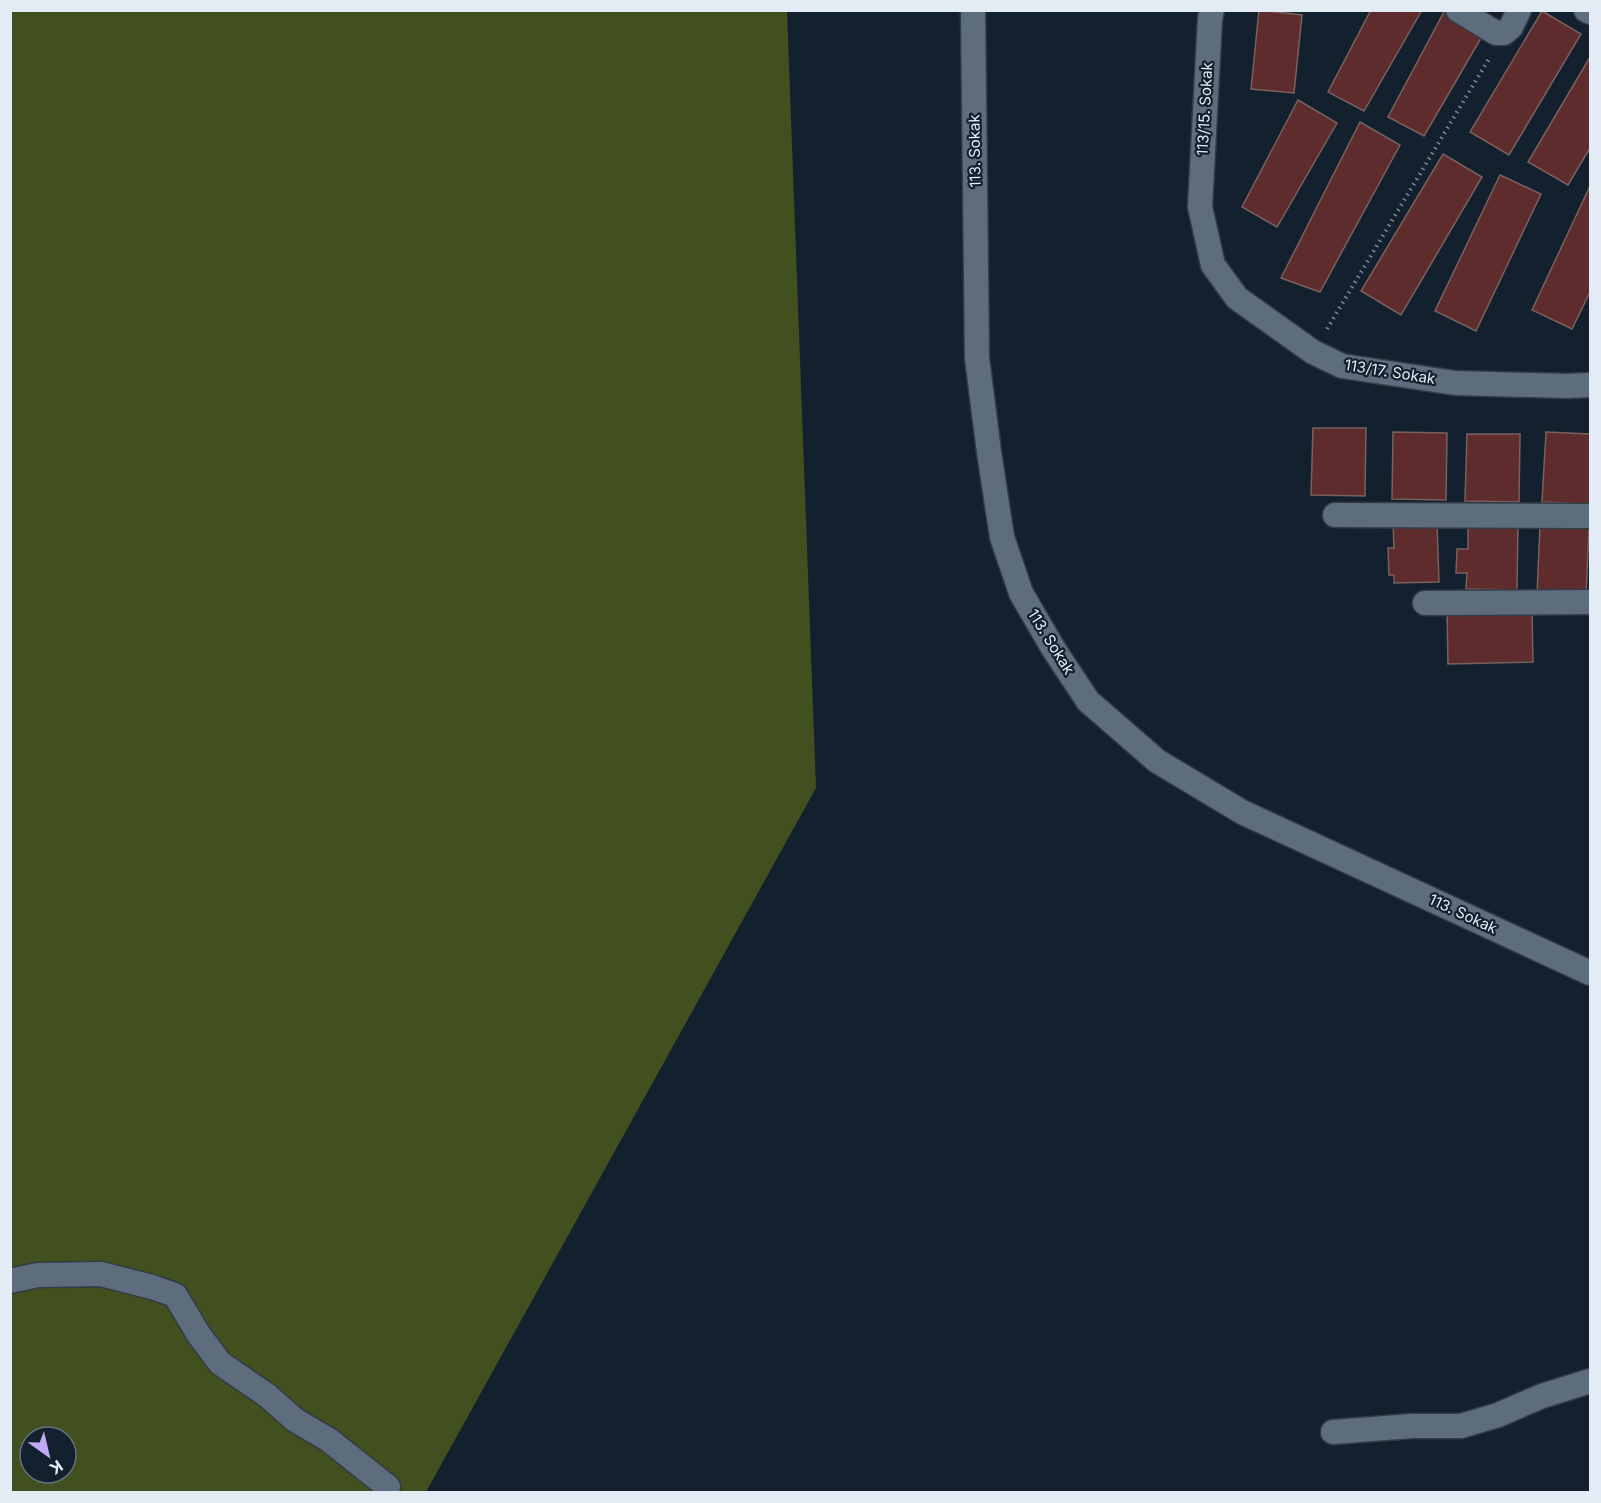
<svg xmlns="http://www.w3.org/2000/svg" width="1601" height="1503" viewBox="0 0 1601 1503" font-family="Inter,sans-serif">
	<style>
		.forest { fill: #424f1e; fill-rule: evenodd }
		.building { fill: #5e2c2c; stroke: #796160; stroke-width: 1.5 }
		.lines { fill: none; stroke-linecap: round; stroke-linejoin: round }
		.minor-casing { stroke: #333b46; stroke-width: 27 }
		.path { stroke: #7e8994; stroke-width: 4; stroke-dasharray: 1.5 4.5; stroke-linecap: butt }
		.minor { stroke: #5e6d7d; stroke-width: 24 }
		.labels { text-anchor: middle; stroke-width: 4.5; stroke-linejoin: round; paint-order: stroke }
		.street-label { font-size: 15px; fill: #e3ecf5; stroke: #13202d }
	</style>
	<rect width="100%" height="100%" fill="#13202d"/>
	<path class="forest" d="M10,11h777l29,777 -390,704h-415zM30,1437h36v36h-36z"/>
	<g class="building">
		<path d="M1259,10l43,5 -8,78 -43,-4z"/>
		<path d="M1371,10h51l-58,101 -36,-19z"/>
		<path d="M1445,10l39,23 -60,103 -36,-19z"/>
		<path d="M1542,11l39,23 -72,121 -39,-23z"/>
		<path d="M1590,57v91l-22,37 -40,-23z"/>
		<path d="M1298,100l39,23 -60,104 -35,-20z"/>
		<path d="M1360,122l40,23 -80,147 -39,-14z"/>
		<path d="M1443,154l39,23 -81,138 -40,-24z"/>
		<path d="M1500,175l41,19 -65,137 -41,-20z"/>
		<path d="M1590,186v106l-18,37 -40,-19z"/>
		<path d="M1313,428h53l-1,68 -54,-1z"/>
		<path d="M1393,432l54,1 -1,67 -54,-1z"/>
		<path d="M1546,432l44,2v70l-48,-2z"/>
		<path d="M1467,434h53l-1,68 -54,-1z"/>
		<path d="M1437,521l2,61 -45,1v-8h-5l-1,-27h6l-1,-25z"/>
		<path d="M1468,524l50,1 -1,65 -51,-1 1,-16h-11l1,-24h11z"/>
		<path d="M1540,525l49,2 -3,70 -49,-2z"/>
		<path d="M1532,607l1,55 -85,2 -1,-56z"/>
	</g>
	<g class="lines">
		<defs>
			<g id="minor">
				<path d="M973,10l4,348 12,94 13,85 19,56 32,55 35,53 69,60 85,51 348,161"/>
				<path d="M1212,10l-2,9 -10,188 13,58 24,33 76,54 29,14 113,17 112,3 23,-1"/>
				<path d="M1458,10l38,23h8l7,-6 8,-17"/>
				<path d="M1586,10l4,2"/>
				<path d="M1335,515l255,1"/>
				<path d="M1425,603l165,-1"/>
				<path d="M10,1281l28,-6 63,-1 51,13 23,8 24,40 21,28 48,33 27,24 34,20 59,47"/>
				<path d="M1333,1432l79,-6h49l37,-11 44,-19 48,-15"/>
			</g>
		</defs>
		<use href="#minor" class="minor-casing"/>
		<path class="path" d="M1327,329l163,-272"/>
		<use href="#minor" class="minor"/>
	</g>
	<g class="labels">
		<g class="street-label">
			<text transform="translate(1205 109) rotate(-87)" y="5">113/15. Sokak</text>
			<text transform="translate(975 151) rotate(-91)" y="5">113. Sokak</text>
			<text transform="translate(1390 372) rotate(9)" y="5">113/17. Sokak</text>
			<text transform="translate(1051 642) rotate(58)" y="5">113. Sokak</text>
			<text transform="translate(1463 914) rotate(25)" y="5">113. Sokak</text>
		</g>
	</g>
	<rect width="1601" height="1503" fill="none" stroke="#e3ecf5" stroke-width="24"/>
	<g transform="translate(48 1455) rotate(146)"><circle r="28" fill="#13202d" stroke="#66727d" stroke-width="1.5"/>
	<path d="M0-4.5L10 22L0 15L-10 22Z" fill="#c1a8f3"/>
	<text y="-9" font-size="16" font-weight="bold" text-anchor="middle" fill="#e3ecf5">K</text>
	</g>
</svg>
